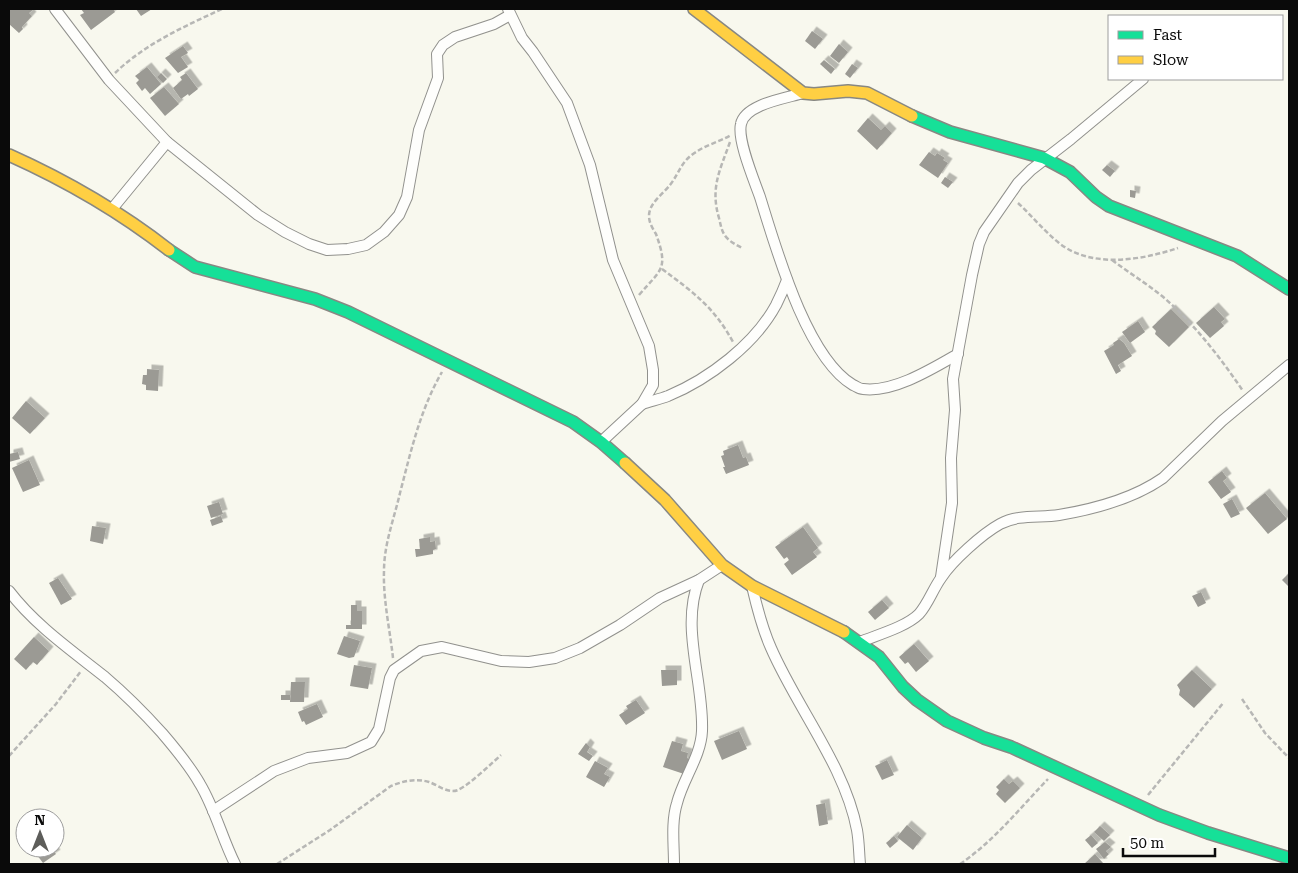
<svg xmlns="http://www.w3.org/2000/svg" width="1298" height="873" viewBox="0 0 1298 873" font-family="'Roboto Serif',serif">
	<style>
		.building { fill: #9b9a94; filter: url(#shadow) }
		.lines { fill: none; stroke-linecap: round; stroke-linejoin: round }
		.street-casing { stroke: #91918d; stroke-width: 12 }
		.fast-casing { stroke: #888883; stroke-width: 14 }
		.slow-casing { stroke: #888883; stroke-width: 14 }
		.path { stroke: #b7b7b5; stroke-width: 2.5; stroke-dasharray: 5 2.5; stroke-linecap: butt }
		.street { stroke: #fefefc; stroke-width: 10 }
		.fast { stroke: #16e098; stroke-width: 11 }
		.slow { stroke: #ffcf43; stroke-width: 11 }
	</style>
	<defs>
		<filter id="shadow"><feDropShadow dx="4.5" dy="-4.5" stdDeviation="0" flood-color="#0004"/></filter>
	</defs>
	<rect width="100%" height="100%" fill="#f8f8ee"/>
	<g class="building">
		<path d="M9,9h25l-5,4 3,3 -10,11 1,2 -4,4 -10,-9z"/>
		<path d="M81,9h32l2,3 -24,18 -11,-15 4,-2z"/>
		<path d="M136,9h16l-11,7z"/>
		<path d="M812,31l11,8 -8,10 -10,-8z"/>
		<path d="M839,44l9,8 -9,11 -9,-7z"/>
		<path d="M183,46l5,7 -7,4 7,10 -10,6 -13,-15z"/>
		<path d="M824,60l11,9 -4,5 -11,-10z"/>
		<path d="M852,64l6,4 -8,10 -5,-4z"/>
		<path d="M147,67l14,17 -11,10 -5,-6 -3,3 -6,-8 3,-3 -4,-4z"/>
		<path d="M161,73l6,6 -4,4 -6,-6z"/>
		<path d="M186,73l12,16 -9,7 -1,-2 -7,5 -8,-11 9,-8 -2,-3z"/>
		<path d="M164,87l15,17 -14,12 -15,-18z"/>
		<path d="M868,118l13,12 4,-4 7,7 -15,17 -20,-19z"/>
		<path d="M929,152l6,4 2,-3 8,5 -2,2 5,3 -10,15 -19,-13z"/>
		<path d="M1107,165l8,6 -5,6 -8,-7z"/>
		<path d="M945,177l8,5 -5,6 -7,-5z"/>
		<path d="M1130,190l6,1 -1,7 -5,-1z"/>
		<path d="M1214,307l11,12 -4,3 3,4 -14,12 -14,-15z"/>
		<path d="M1171,309l18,18 -20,20 -14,-13 1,-3 -4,-4z"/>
		<path d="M1138,321l7,11 -15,11 -8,-11z"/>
		<path d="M1119,339l5,4 8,13 -14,9 3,6 -5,3 -12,-23 10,-6 -1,-2z"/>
		<path d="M147,369l12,1 -1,21 -12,-1v-5l-4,-1 1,-9h4z"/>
		<path d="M26,401l19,17 -15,16 -18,-16z"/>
		<path d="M738,445l5,13 3,-1 3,8 -23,9 -3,-7h2l-4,-11 3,-1 -1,-4z"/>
		<path d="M18,452l2,7 -11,3v-8z"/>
		<path d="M29,460l11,25 -17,7 -11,-24z"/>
		<path d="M1222,471l5,7 -4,3 8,11 -10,7 -13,-17z"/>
		<path d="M1265,493l22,26 -19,15 -22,-26z"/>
		<path d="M1232,499l8,15 -9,4 -8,-14z"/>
		<path d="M219,502l4,12 -12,4 -4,-12z"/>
		<path d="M221,516l2,6 -11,4 -2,-6z"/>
		<path d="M92,526l14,2 -3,16 -13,-3z"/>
		<path d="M803,527l15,21 -5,4 4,5 -25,18 -8,-11 5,-4 -2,-3 -3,2 -9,-12z"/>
		<path d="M430,537v5l5,-1 1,8 -3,1v4l-17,3 -1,-8h5l-1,-10z"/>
		<path d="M1289,573v12l-1,1 -6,-6z"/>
		<path d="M58,578l14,21 -11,6 -12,-22z"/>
		<path d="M1201,592l5,11 -8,4 -6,-11z"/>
		<path d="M882,600l7,8 -14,12 -7,-8z"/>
		<path d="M351,605h6v6h5v18h-16v-4h5z"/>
		<path d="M344,636l16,5 -6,16 -5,1 -12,-4z"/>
		<path d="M34,637l15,14 -12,14 -4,-3 -7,8 -12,-11z"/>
		<path d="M914,644l15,17 -13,11 -8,-10 -3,2 -6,-7z"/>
		<path d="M354,665l18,3 -4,21 -18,-3z"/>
		<path d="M661,670h16v15l-15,1z"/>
		<path d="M1192,670l20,19 -18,19 -15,-13 1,-5 -3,-5z"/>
		<path d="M291,682h14l-1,20h-14z"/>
		<rect x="281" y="695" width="9" height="5"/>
		<path d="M636,700l9,13 -19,12 -7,-10 9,-6 -2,-3z"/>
		<path d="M317,704l6,13 -17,8 -2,-4 -2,1 -4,-10z"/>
		<path d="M739,731l8,18 -25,11 -8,-19z"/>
		<path d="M672,741l11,3 -2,7 7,2 -1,5 5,2 -5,15 -24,-8z"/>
		<path d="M586,743l4,4 -3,5 6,4 -4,5 -11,-7z"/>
		<path d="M887,760l7,15 -12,5 -7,-14z"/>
		<path d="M595,761l13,7 -4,6 6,3 -6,10 -18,-10z"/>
		<path d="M1004,779l5,5 4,-3 7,7 -15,15 -9,-9 3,-4 -3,-3z"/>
		<path d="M825,803l3,21 -9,2 -3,-21z"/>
		<path d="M907,825l15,13 -9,12 -16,-13z"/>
		<path d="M1100,826l10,9 -6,6 -10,-9z"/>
		<path d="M1091,835l7,8 -6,5 -7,-8z"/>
		<path d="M894,836l4,5 -8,7 -4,-5z"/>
		<path d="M1105,842l6,5 -5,4 3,3 -5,5 -8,-10z"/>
		<path d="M47,848h4l5,6 -13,9 -6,-8z"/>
		<path d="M1095,854l8,9 -19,1z"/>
	</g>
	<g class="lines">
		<defs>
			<g id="street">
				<path d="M55,9l54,71 58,62 91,73 27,17 24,12 18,6 21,-1 18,-4 18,-13 15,-17 8,-18 12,-67 19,-52 -1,-24 6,-9 12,-8 39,-13 16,-9"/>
				<path d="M508,9l14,29 11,14 34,51 23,62 23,95 36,86 4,24v15l-11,19 -41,38"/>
				<path d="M803,93c-16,5 -58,11 -62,31 -4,16 13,56 19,73 16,51 46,160 93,188 3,1 6,4 10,4 30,4 69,-20 95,-35"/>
				<path d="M112,209l55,-67"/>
				<path d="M642,404c9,-3 18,-5 26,-8 41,-17 87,-52 108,-91 4,-8 8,-17 11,-25"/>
				<path d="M941,577l11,-74 -1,-45 4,-48 -2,-31 19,-104 7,-31 5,-12 34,-49 13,-13 40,-31 72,-60"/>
				<path d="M752,586c5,22 10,42 19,62 26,60 74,118 86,182 2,11 2,23 3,34"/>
				<path d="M9,591c26,34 62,59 96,86 20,17 39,36 57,56 12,14 29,35 38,51 15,25 22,54 35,80"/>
				<path d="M860,642c17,-7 46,-15 59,-28 9,-10 14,-25 22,-36 11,-17 41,-44 59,-54 18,-10 40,-6 59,-9 36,-6 74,-16 104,-37l59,-57 67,-56"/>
				<path d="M213,811l61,-40 34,-13 39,-5 24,-11 8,-13 11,-51 4,-8 27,-19 21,-4 59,14 28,1 26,-4 25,-10 40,-23 40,-27 39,-18 23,-15"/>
				<path d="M674,864c0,-19 -3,-42 3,-61 6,-24 24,-47 25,-72 2,-50 -22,-103 -3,-151"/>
			</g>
			<g id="fast">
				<path d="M912,116l38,16 94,26 26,14 26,25 13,9 128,50 52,33"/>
				<path d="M169,250l26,17 120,32 33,13 225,110 28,20 24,21"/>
				<path d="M844,632l35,25 24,30 14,13 30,21 37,17 27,9 148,68 49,18 81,25"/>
			</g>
			<g id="slow">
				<path d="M694,9l109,84 11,1 34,-3 19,2 45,23"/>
				<path d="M9,155c58,26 110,56 160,95"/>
				<path d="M625,463l40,37 57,65 30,21 92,46"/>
			</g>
		</defs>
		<use href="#street" class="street-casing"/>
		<use href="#fast" class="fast-casing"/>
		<use href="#slow" class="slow-casing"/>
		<g class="path">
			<path d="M115,73c30,-29 70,-47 107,-64"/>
			<path d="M730,142c-10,28 -20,46 -11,76 2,8 3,16 9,21 4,4 9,6 14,9"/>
			<path d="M1018,203c14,13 26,28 41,40 33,26 83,17 119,5"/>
			<path d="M1112,260c20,15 42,28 59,44 28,26 51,56 72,87"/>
			<path d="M662,269c31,23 52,38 71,73"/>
			<path d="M639,295c22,-26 30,-25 17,-61 -3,-5 -7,-11 -7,-18 0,-13 14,-22 21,-31 10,-13 11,-24 26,-33 10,-7 23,-10 35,-17"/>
			<path d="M393,658c-3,-28 -10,-58 -9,-87 0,-27 10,-52 16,-78 11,-42 20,-83 42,-121"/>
			<path d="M1242,699l23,34 24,25"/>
			<path d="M9,756l47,-52 25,-33"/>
			<path d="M1148,795l76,-93"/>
			<path d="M277,864l53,-34 61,-44c12,-5 25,-8 38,-4 9,3 19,12 29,8 11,-5 34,-27 43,-35"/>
			<path d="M960,864c34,-23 60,-56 88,-85"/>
		</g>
		<use href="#street" class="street"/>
		<use href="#fast" class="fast"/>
		<use href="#slow" class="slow"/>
	</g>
	<rect width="1298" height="873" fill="none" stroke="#0a0a0a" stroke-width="20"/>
	<rect x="1108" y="15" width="175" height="65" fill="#ffffff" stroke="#9d9d9d"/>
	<rect x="1118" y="31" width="25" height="8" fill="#16e098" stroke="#9d9d9d"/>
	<text x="1153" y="40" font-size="15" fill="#0a0a0a">Fast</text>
	<rect x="1118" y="56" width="25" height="8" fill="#ffcf43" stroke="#9d9d9d"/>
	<text x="1153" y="65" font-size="15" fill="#0a0a0a">Slow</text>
	<g transform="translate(40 833)"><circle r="24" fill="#ffffff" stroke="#9d9d9d"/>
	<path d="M0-4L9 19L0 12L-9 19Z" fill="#5d5d5a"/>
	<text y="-8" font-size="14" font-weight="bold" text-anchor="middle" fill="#0a0a0a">N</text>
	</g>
	<path d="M1123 848v8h92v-8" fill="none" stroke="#0a0a0a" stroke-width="2.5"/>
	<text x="1130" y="848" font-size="15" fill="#0a0a0a" stroke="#ffffff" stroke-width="4" paint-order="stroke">50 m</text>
</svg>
